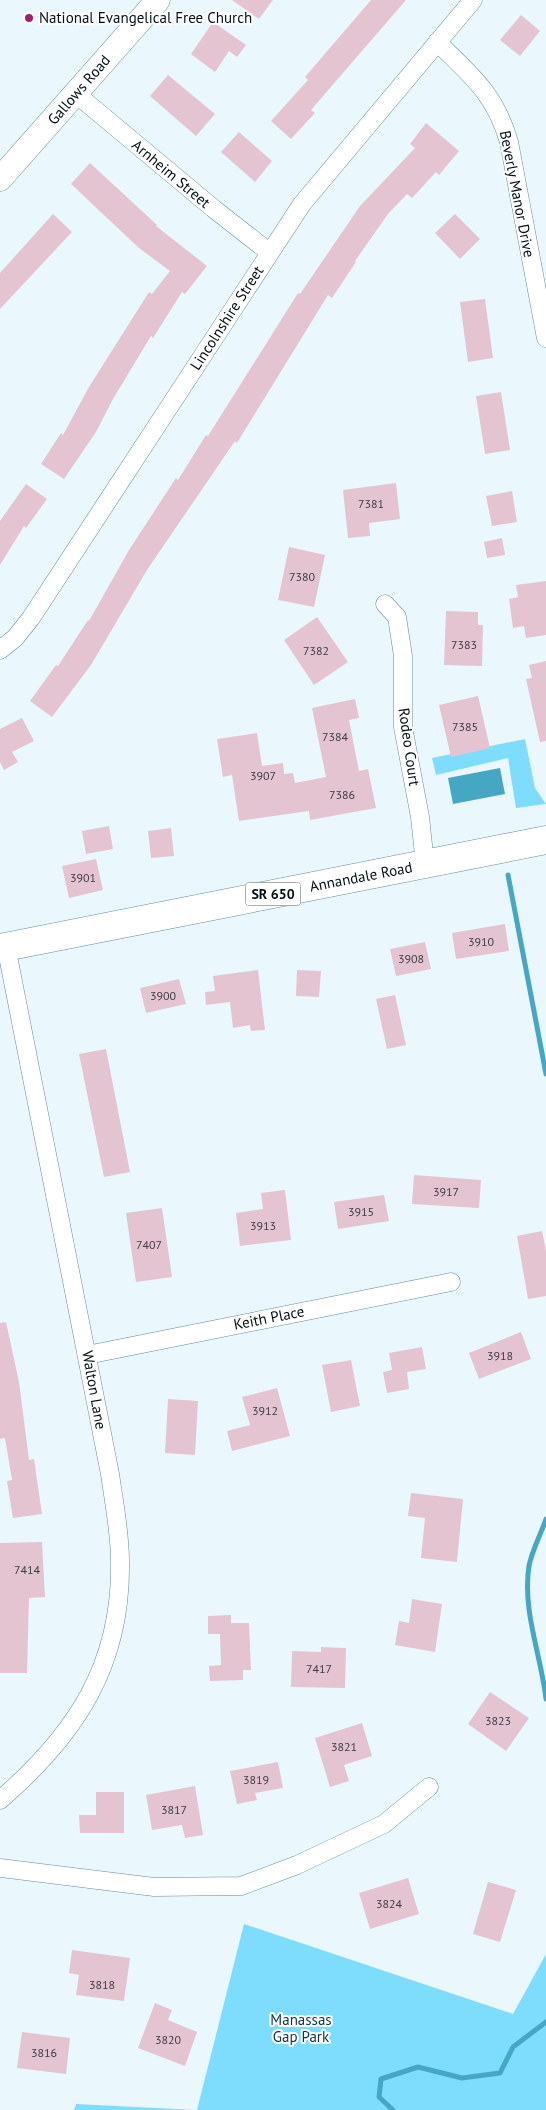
<svg xmlns="http://www.w3.org/2000/svg" width="546" height="2110" viewBox="0 0 546 2110" font-family="'PT Sans',sans-serif">
	<style>
		.green { fill: #7eddfc }
		.water { fill: #46a7c5 }
		.lines { fill: none; stroke-linecap: round; stroke-linejoin: round }
		.stream { stroke: #46a7c5; stroke-width: 5 }
		.building { fill: #e5c4d2 }
		.street-casing { stroke: #688995; stroke-width: 19 }
		.secondary-casing { stroke: #688995; stroke-width: 25 }
		.primary-casing { stroke: #688995; stroke-width: 29 }
		.street { stroke: #fff; stroke-width: 18 }
		.secondary { stroke: #fff; stroke-width: 24 }
		.primary { stroke: #fff; stroke-width: 28 }
		.poi-dot { fill: #a4206d; stroke: #fff; stroke-width: 2 }
		.labels { text-anchor: middle; stroke-width: 4; stroke-linejoin: round; paint-order: stroke }
		.number-label { font-size: 12px; fill: #3c3c42 }
		.shield { fill: #fff; stroke: #4f5659; stroke-width: 1 }
		.shield-label { font-size: 14px; font-weight: bold; fill: #030e12 }
		.poi-label { font-size: 15px; fill: #030e12; stroke: #fff; text-anchor: start }
		.street-label { font-size: 15px; fill: #030e12; stroke: #fff }
		.park-label { font-size: 15px; fill: #083643; stroke: #fff }
	</style>
	<rect width="100%" height="100%" fill="#eaf8fd"/>
	<g class="green">
		<path d="M525,739l10,49 11,16 -30,4 -8,-50 -72,17 -4,-17z"/>
		<path d="M244,1924l269,90 33,-60v156h-349z"/>
		<path d="M76,2104l120,6h-122z"/>
	</g>
	<path class="water" d="M500,768l5,26 -52,10 -5,-26z"/>
	<g class="lines">
		<g class="stream">
			<path d="M508,875l38,199"/>
			<path d="M546,1519c-5,15 -14,31 -17,47 -7,44 12,89 17,133"/>
			<path d="M393,2110l-14,-13 2,-18 37,-12 44,11 38,-5 13,-26 33,-25"/>
		</g>
	</g>
	<g class="building">
		<path d="M232,0h41l-14,19z"/>
		<path d="M371,0h35l-95,110 4,3 -24,26 -20,-18 37,-41 -3,-3z"/>
		<path d="M521,15l19,16 -20,25 -20,-16z"/>
		<path d="M213,22l33,23 -9,12 -8,-6 -14,21 -24,-18z"/>
		<path d="M168,75l47,39 -19,22 -46,-40z"/>
		<path d="M426,123l33,28 -20,24 -3,-3 -24,26 -5,-4 -19,20 -33,47 1,1 -24,36 -4,-3 -91,148 -2,-2 -88,129 -56,95 -39,52 -22,-16 26,-36 2,1 30,-46 1,1 40,-71 47,-72 2,2 28,-45 2,1 90,-143 2,1 60,-88 55,-58 -5,-4z"/>
		<path d="M239,132l33,29 -17,21 -34,-30z"/>
		<path d="M90,163l67,62 -1,1 51,40 -22,28 -3,-2 -29,46 -2,-2 -38,63 -17,33 -32,47 -23,-15 20,-31 2,2 26,-48 60,-95 3,2 18,-23 -31,-23 -68,-64z"/>
		<path d="M53,214l19,18 -72,77v-36z"/>
		<path d="M455,214l25,25 -20,20 -25,-26z"/>
		<path d="M485,299l8,59 -25,4 -8,-60z"/>
		<path d="M501,392l9,58 -25,4 -9,-58z"/>
		<path d="M396,483l4,36 -31,4 1,13 -22,2 -5,-48z"/>
		<path d="M26,484l21,15 -21,29 -2,-2 -24,39v-44z"/>
		<path d="M512,491l5,31 -25,4 -6,-30z"/>
		<path d="M502,538l3,17 -18,3 -3,-16z"/>
		<path d="M289,547l36,8 -11,52 -36,-7z"/>
		<path d="M546,581v54l-20,3 -2,-12 -11,2 -4,-29 9,-2 -2,-12z"/>
		<path d="M446,611l32,1v13h5l-1,41 -38,-1z"/>
		<path d="M317,617l31,45 -34,23 -30,-45z"/>
		<path d="M546,661v80l-6,1 -14,-63 6,-1 -3,-13z"/>
		<path d="M478,696l12,52 -39,9 -12,-52z"/>
		<path d="M355,699l4,19 -10,2 10,51 9,-2 8,39 -66,12 -1,-9 -70,10 -7,-46 -9,2 -6,-38 40,-6 5,33 21,-3 1,11 9,-1 2,10 31,-6 -14,-69z"/>
		<path d="M22,718l12,23 -22,11 6,10 -14,8 -4,-8v-33z"/>
		<path d="M109,826l4,23 -27,5 -4,-23z"/>
		<path d="M171,828l3,28 -23,2 -3,-27z"/>
		<path d="M96,859l7,31 -34,8 -7,-32z"/>
		<path d="M505,924l4,27 -53,8 -4,-26z"/>
		<path d="M425,942l6,27 -35,7 -6,-27z"/>
		<path d="M258,970l7,60 -14,1 -1,-6 -17,3 -3,-26 -24,3 -1,-13 10,-1 -2,-15z"/>
		<path d="M297,970l24,1 -2,26 -23,-1z"/>
		<path d="M179,979l7,25 -40,9 -6,-25z"/>
		<path d="M395,995l11,50 -19,4 -11,-50z"/>
		<path d="M106,1049l24,123 -26,5 -25,-123z"/>
		<path d="M414,1175l67,5 -2,28 -67,-4z"/>
		<path d="M285,1190l6,50 -51,6 -4,-33 27,-4 -2,-16z"/>
		<path d="M384,1195l5,26 -51,8 -4,-27z"/>
		<path d="M162,1208l10,69 -36,5 -10,-69z"/>
		<path d="M542,1231l4,20v45l-18,3 -11,-63z"/>
		<path d="M6,1322l13,60 10,78 5,-1 8,55 -29,4 -6,-37 5,-1 -7,-42 -5,1v-116z"/>
		<path d="M521,1332l10,27 -52,20 -10,-26z"/>
		<path d="M422,1347l4,22 -19,3 2,17 -22,4 -4,-21 9,-2 -3,-17z"/>
		<path d="M351,1360l9,46 -29,6 -9,-47z"/>
		<path d="M277,1388l13,48 -58,15 -5,-20 23,-6 -8,-28z"/>
		<path d="M168,1399l30,2 -3,54 -30,-2z"/>
		<path d="M411,1493l52,6 -6,63 -36,-4 4,-40 -17,-2z"/>
		<path d="M42,1542l3,55 -16,1 -2,75h-27v-130z"/>
		<path d="M412,1599l30,5 -7,48 -40,-7 4,-24 10,2z"/>
		<path d="M231,1615v8h18l2,47h-8v10l-33,1 -1,-15 12,-1 -1,-31h-12v-18z"/>
		<path d="M321,1647l25,1 -1,40 -54,-1 1,-36 29,1z"/>
		<path d="M490,1692l39,26 -23,33 -38,-27z"/>
		<path d="M362,1723l10,33 -28,9 5,16 -19,6 -15,-49z"/>
		<path d="M278,1762l5,26 -28,5 2,7 -20,4 -7,-33z"/>
		<path d="M195,1786l8,49 -18,3 -3,-13 -30,5 -6,-35z"/>
		<path d="M96,1792h28v41h-44l-1,-18h17z"/>
		<path d="M408,1878l11,36 -49,15 -11,-36z"/>
		<path d="M488,1882l28,8 -16,52 -27,-8z"/>
		<path d="M72,1950l58,8 -6,43 -48,-6 3,-20 -10,-2z"/>
		<path d="M155,2003l17,7 -4,10 29,12 -12,34 -47,-18z"/>
		<path d="M22,2032l48,6 -4,36 -49,-6z"/>
	</g>
	<g class="lines">
		<defs>
			<g id="street">
				<path d="M437,42c35,34 58,52 72,100l37,196"/>
				<path d="M75,93l139,116 55,43"/>
				<path d="M385,604l12,13 6,39v71l17,90 5,47"/>
				<path d="M0,650l15,-12 16,-20 271,-414 171,-204"/>
				<path d="M87,1355l364,-73"/>
				<path d="M0,1800c76,-66 122,-135 120,-239 0,-29 -6,-58 -10,-87l-104,-528"/>
				<path d="M0,1868l154,19 87,-1 56,-21 87,-41 45,-37"/>
			</g>
			<path id="secondary" d="M0,179l158,-179"/>
			<path id="primary" d="M0,948l546,-108"/>
		</defs>
		<use href="#street" class="street-casing"/>
		<use href="#secondary" class="secondary-casing"/>
		<use href="#primary" class="primary-casing"/>
		<use href="#street" class="street"/>
		<use href="#secondary" class="secondary"/>
		<use href="#primary" class="primary"/>
	</g>
	<circle class="poi-dot" cx="29" cy="18" r="5"/>
	<g class="labels">
		<g class="number-label">
			<text x="371" y="508">7381</text>
			<text x="302" y="581">7380</text>
			<text x="464" y="649">7383</text>
			<text x="316" y="655">7382</text>
			<text x="465" y="731">7385</text>
			<text x="335" y="741">7384</text>
			<text x="263" y="780">3907</text>
			<text x="342" y="799">7386</text>
			<text x="83" y="882">3901</text>
			<text x="481" y="946">3910</text>
			<text x="411" y="963">3908</text>
			<text x="163" y="1000">3900</text>
			<text x="446" y="1196">3917</text>
			<text x="361" y="1216">3915</text>
			<text x="263" y="1230">3913</text>
			<text x="149" y="1249">7407</text>
			<text x="500" y="1360">3918</text>
			<text x="265" y="1415">3912</text>
			<text x="27" y="1574">7414</text>
			<text x="319" y="1673">7417</text>
			<text x="498" y="1725">3823</text>
			<text x="344" y="1751">3821</text>
			<text x="256" y="1784">3819</text>
			<text x="174" y="1814">3817</text>
			<text x="389" y="1908">3824</text>
			<text x="102" y="1989">3818</text>
			<text x="168" y="2044">3820</text>
			<text x="44" y="2057">3816</text>
		</g>
		<rect class="shield" x="245.5" y="882.5" width="55" height="23" rx="4"/>
		<g class="shield-label">
			<text x="273" y="899">SR 650</text>
		</g>
		<g class="poi-label">
			<text x="39" y="23">National Evangelical Free Church</text>
		</g>
		<g class="street-label">
			<text transform="translate(79 90) rotate(-49)" y="5">Gallows Road</text>
			<text transform="translate(171 174) rotate(40)" y="5">Arnheim Street</text>
			<text transform="translate(517 194) rotate(79)" y="5">Beverly Manor Drive</text>
			<text transform="translate(227 318) rotate(-57)" y="5">Lincolnshire Street</text>
			<text transform="translate(409 747) rotate(82)" y="5">Rodeo Court</text>
			<text transform="translate(361 877) rotate(-11)" y="5">Annandale Road</text>
			<text transform="translate(269 1318) rotate(-11)" y="5">Keith Place</text>
			<text transform="translate(94 1390) rotate(80)" y="5">Walton Lane</text>
		</g>
		<g class="park-label">
			<text x="301" y="2025">Manassas<tspan x="301" dy="17">Gap Park</tspan></text>
		</g>
	</g>
</svg>
